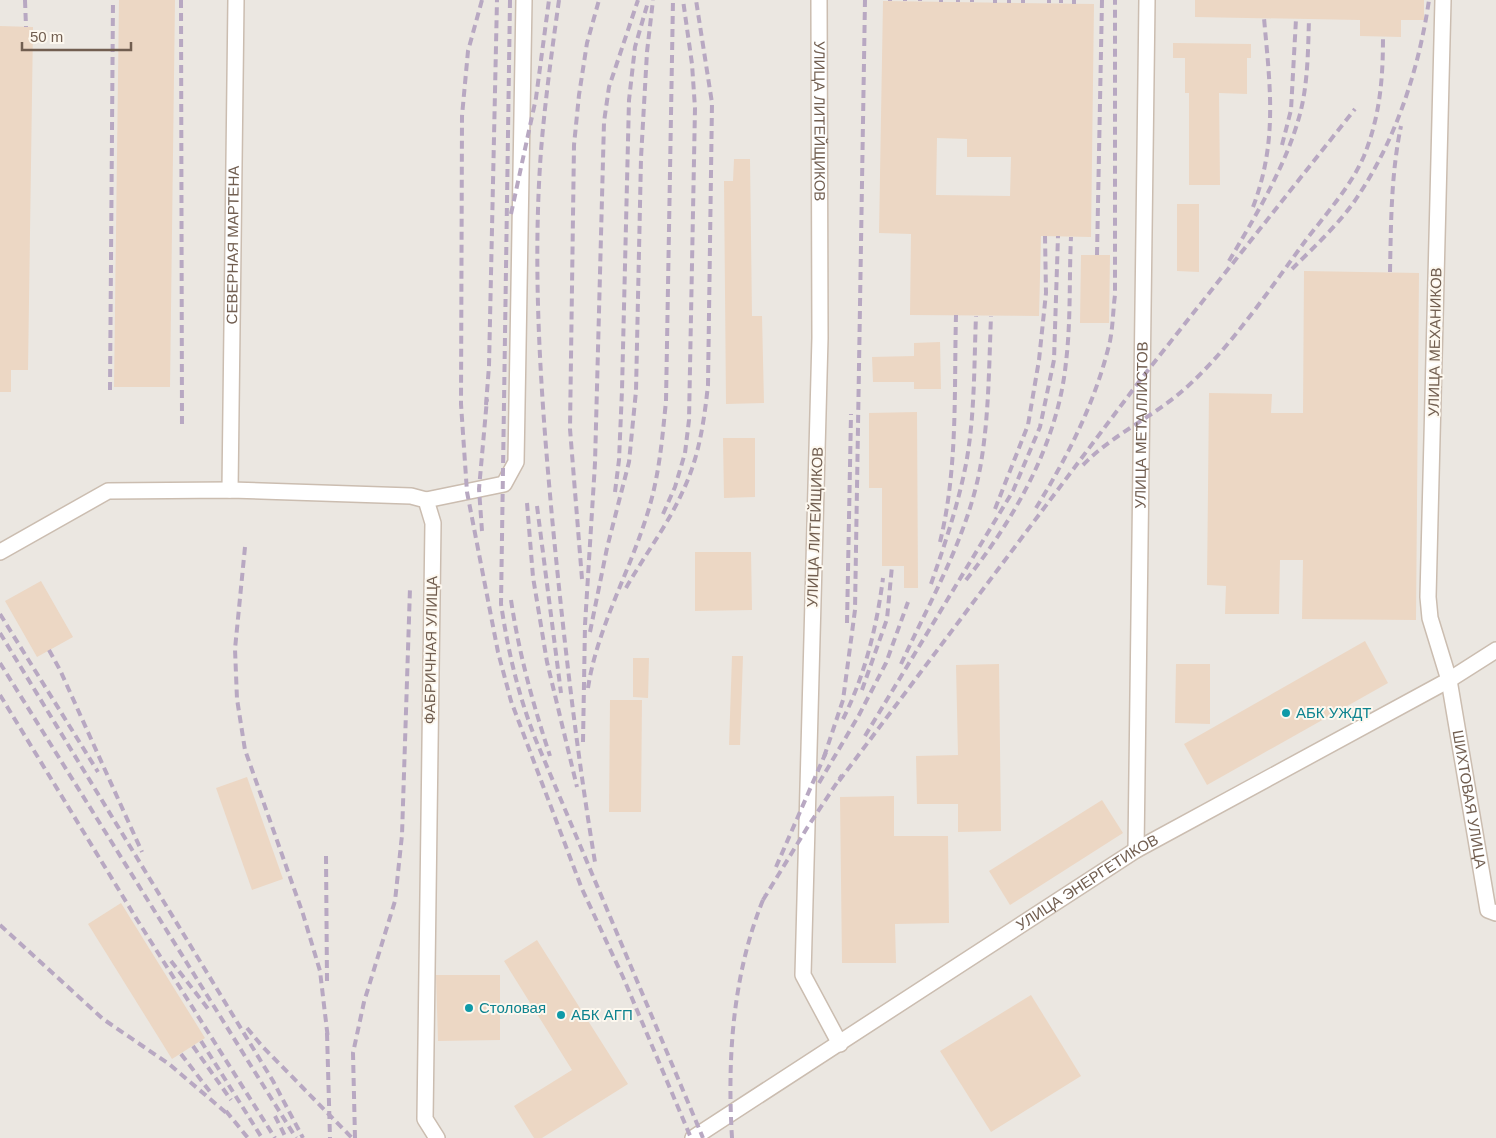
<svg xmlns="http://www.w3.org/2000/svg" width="1496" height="1138" viewBox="0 0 1496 1138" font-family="Arial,sans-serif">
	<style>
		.industrial { fill: #ebe7e1 }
		.building { fill: #ecd7c4; fill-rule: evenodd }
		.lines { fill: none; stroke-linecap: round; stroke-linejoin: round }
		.minor-casing { stroke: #cbbdb0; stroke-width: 18 }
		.minor { stroke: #fff; stroke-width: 15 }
		.rail { stroke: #b8a8c2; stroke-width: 4; stroke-dasharray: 8 5; stroke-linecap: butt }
		.culture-dot { fill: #0f9aa8; stroke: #fdf8ef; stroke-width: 2 }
		.labels { text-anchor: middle; stroke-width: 4; stroke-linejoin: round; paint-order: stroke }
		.street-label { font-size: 15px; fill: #715e50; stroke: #fdf8ef }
		.culture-label { font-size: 15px; fill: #0d838f; stroke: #fdf8ef; text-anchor: start }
	</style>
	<rect width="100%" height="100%" fill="#faf5e9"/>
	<rect class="industrial" x="0" y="0" width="1496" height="1138"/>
	<g class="building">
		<path d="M119,0h56l-5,387h-56z"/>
		<path d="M1195,0h229v20h-23v17l-41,-1v-16l-165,-3z"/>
		<path d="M883,1l211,3 -3,233 -50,-1 -2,80 -129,-1 1,-81 -32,-1zM937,138l30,1v18h44l-1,39 -74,-1z"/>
		<path d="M0,26l33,1 -5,343h-17v22h-11z"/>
		<path d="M1173,43l78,1v14h-4v36l-28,-1 1,92h-31v-92h-4v-35h-12z"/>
		<path d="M734,159h16l2,157h10l2,87 -38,1 -2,-223h9z"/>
		<path d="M1177,204h22v68l-22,-1z"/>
		<path d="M1081,255h29l-1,68h-29z"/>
		<path d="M1304,271l115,2 -3,347 -114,-1 1,-59h-23l-1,54h-54l1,-28 -19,-1 2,-192 63,1 -1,19h32z"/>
		<path d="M940,342l1,47h-27v-7h-41l-1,-25 42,-1v-13z"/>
		<path d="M917,412l1,176h-14v-22h-22v-78h-13v-75z"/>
		<path d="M723,438h32v59l-31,1z"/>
		<path d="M695,552h56l1,58 -57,1z"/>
		<path d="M41,581l32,56 -36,20 -32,-56z"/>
		<path d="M1365,641l23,42 -181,102 -23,-41z"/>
		<path d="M732,656h11l-3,89h-11z"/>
		<path d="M633,658h16l-1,40 -15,-1z"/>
		<path d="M999,664l2,167 -43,1v-28h-41l-1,-48 42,-1 -2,-90z"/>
		<path d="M1176,664h34v60l-35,-1z"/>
		<path d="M610,700h32l-1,112h-32z"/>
		<path d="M247,777l36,102 -31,11 -36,-102z"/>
		<path d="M894,796v40h54l1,87 -54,1 1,39h-54l-2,-166z"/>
		<path d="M1102,800l21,33 -113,72 -21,-34z"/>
		<path d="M121,903l84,135 -33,21 -84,-135z"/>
		<path d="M537,940l91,144 -86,54h-8l-20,-32 58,-36 -68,-109z"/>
		<path d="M436,975h64v65l-62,1z"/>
		<path d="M1031,995l50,81 -90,56 -51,-81z"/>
	</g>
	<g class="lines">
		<defs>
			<g id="minor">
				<path id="s1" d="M819,0l1,338 -17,637 37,69"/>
				<path id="s2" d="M1443,0l-15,597 2,21 19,62 39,230 8,3"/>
				<path id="s3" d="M230,490l6,-490"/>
				<path d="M426,500l78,-16 12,-22 8,-462"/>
				<path d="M0,552l108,-61 122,-1 181,6 15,4 7,23 -8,596 12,19"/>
				<path id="s4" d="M1136,850l11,-850"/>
				<path id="s5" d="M693,1138l443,-288 313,-170 47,-30"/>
			</g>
		</defs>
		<use href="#minor" class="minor-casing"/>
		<use href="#minor" class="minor"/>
		<g class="rail">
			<path d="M25,0l1,27"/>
			<path d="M181,0l1,429"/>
			<path d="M482,0l-14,51 -6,65 -1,288 6,88 31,160 13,49 71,188 41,88 68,161"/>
			<path d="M510,0l-9,604c7,47 17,90 34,134l168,400"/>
			<path d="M559,0c-7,50 -14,101 -18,151 -9,122 0,245 11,366 11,115 24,231 43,345"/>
			<path d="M905,0v1"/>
			<path d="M920,0v1"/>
			<path d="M958,0v2"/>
			<path d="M1023,0v3"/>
			<path d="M1049,0v3"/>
			<path d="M890,1v-1"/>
			<path d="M941,2v-2"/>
			<path d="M972,2v-2"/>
			<path d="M995,3v-3"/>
			<path d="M1009,3v-3"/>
			<path d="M1061,3v-3"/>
			<path d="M1074,4v-4"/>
			<path d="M1282,145l9,-35 5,-91"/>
			<path d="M1253,207c25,-66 17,-121 11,-189"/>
			<path d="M511,214l25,-116 13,-98"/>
			<path d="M1097,255l5,-255"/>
			<path d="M1229,261c27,-46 57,-95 71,-147 8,-31 8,-64 9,-95"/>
			<path d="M1292,269c21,-21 48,-46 64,-70 40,-59 63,-130 73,-199"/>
			<path d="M1390,272c1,-49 1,-98 11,-146"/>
			<path d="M110,390l3,-390"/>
			<path d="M486,405l3,-39 8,-366"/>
			<path d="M1083,465c27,-28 62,-44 92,-68 48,-38 94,-107 131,-157 20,-26 45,-54 58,-84 16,-40 19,-77 19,-119"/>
			<path d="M615,492l4,-32 3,-70 7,-290 6,-53 13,-45"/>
			<path d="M527,503l6,74 14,85 30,125"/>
			<path d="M537,506l24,187"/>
			<path d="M1036,508c32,-52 60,-107 74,-167 3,-15 3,-31 5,-46v-295"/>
			<path d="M995,509l33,-84 11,-65 7,-67 -1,-57"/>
			<path d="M663,514l12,-27 10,-34 4,-33 6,-312 -3,-44 -9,-64"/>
			<path d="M482,531l-3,-42 8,-90"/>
			<path d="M940,542c18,-73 14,-152 16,-227"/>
			<path d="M245,547l-10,102 2,50 8,51 58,164 17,57 8,68"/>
			<path d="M582,579l-12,-150 4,-284 5,-50 8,-52 12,-43"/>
			<path d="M966,580c49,-62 92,-137 100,-218 5,-41 3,-84 5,-125"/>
			<path d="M931,584c14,-40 27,-79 35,-120 9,-49 8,-100 10,-148"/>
			<path d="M626,588c18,-32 41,-62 56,-95 17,-35 22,-71 26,-108l4,-282 -16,-103"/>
			<path d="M511,600c8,54 22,104 39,156"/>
			<path d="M0,614l98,158"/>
			<path d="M847,623l4,-209"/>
			<path d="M590,632l17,-84 22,-86 7,-71 5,-233 6,-106 6,-52"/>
			<path d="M0,633l273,448 30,57"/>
			<path d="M49,650l11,20 82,182"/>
			<path d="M0,663l296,475"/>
			<path d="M901,664c30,-65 68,-130 80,-201 8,-48 8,-98 10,-147"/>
			<path d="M588,688c9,-59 40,-113 58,-170 13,-39 16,-77 20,-117l7,-401"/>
			<path d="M862,690l25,-71 5,-53"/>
			<path d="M0,695l136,223 139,220"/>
			<path d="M843,719c22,-44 34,-93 40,-141"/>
			<path d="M865,736l148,-245 27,-64 14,-67 4,-124"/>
			<path d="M583,742l2,-117 10,-162 9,-341 5,-35 29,-87"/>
			<path d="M824,757l19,-57 12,-90 10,-610"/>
			<path d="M839,781l302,-402 214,-270"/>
			<path d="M819,783l40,-68 27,-52 22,-61"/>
			<path d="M326,856l1,125"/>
			<path d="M776,867l51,-117"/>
			<path d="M763,900l44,-72 35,-53"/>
			<path d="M0,925l103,94 66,45 61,52"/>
			<path d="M171,961l38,49"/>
			<path d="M247,1028l15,18 90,92"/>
			<path d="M327,1033l3,105"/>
			<path d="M201,1041l61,97"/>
			<path d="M193,1046l38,54"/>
			<path d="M181,1054l30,39"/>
			<path d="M226,1111l22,27"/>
			<path d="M275,1116l11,22"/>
			<path d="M355,1138l-2,-85 11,-51 31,-101 7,-66 8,-247"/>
			<path d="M732,1138c-5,-82 1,-167 33,-243"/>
		</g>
	</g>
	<g class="culture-dot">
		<circle cx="1286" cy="713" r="5"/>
		<circle cx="469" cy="1008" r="5"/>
		<circle cx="561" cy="1015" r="5"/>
	</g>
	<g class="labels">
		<g class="street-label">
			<text dy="5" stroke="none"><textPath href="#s1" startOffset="121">УЛИЦА ЛИТЕЙЩИКОВ</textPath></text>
			<text dy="5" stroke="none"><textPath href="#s3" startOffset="245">СЕВЕРНАЯ МАРТЕНА</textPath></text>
			<text transform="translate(1435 342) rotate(-89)" y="5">УЛИЦА МЕХАНИКОВ</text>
			<text dy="5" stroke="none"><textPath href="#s4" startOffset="425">УЛИЦА МЕТАЛЛИСТОВ</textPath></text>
			<text transform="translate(815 527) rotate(-88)" y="5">УЛИЦА ЛИТЕЙЩИКОВ</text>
			<text transform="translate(431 650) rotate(-89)" y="5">ФАБРИЧНАЯ УЛИЦА</text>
			<text dy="5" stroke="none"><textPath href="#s2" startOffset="804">ШИХТОВАЯ УЛИЦА</textPath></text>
			<text dy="5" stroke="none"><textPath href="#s5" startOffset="470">УЛИЦА ЭНЕРГЕТИКОВ</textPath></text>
		</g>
		<g class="culture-label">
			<text x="1296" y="718">АБК УЖДТ</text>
			<text x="479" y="1013">Столовая</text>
			<text x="571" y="1020">АБК АГП</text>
		</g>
	</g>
	<path d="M22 42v8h109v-8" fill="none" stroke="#715e50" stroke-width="2.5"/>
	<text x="30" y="42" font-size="15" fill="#715e50" stroke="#fdf8ef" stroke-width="4" paint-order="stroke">50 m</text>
</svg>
